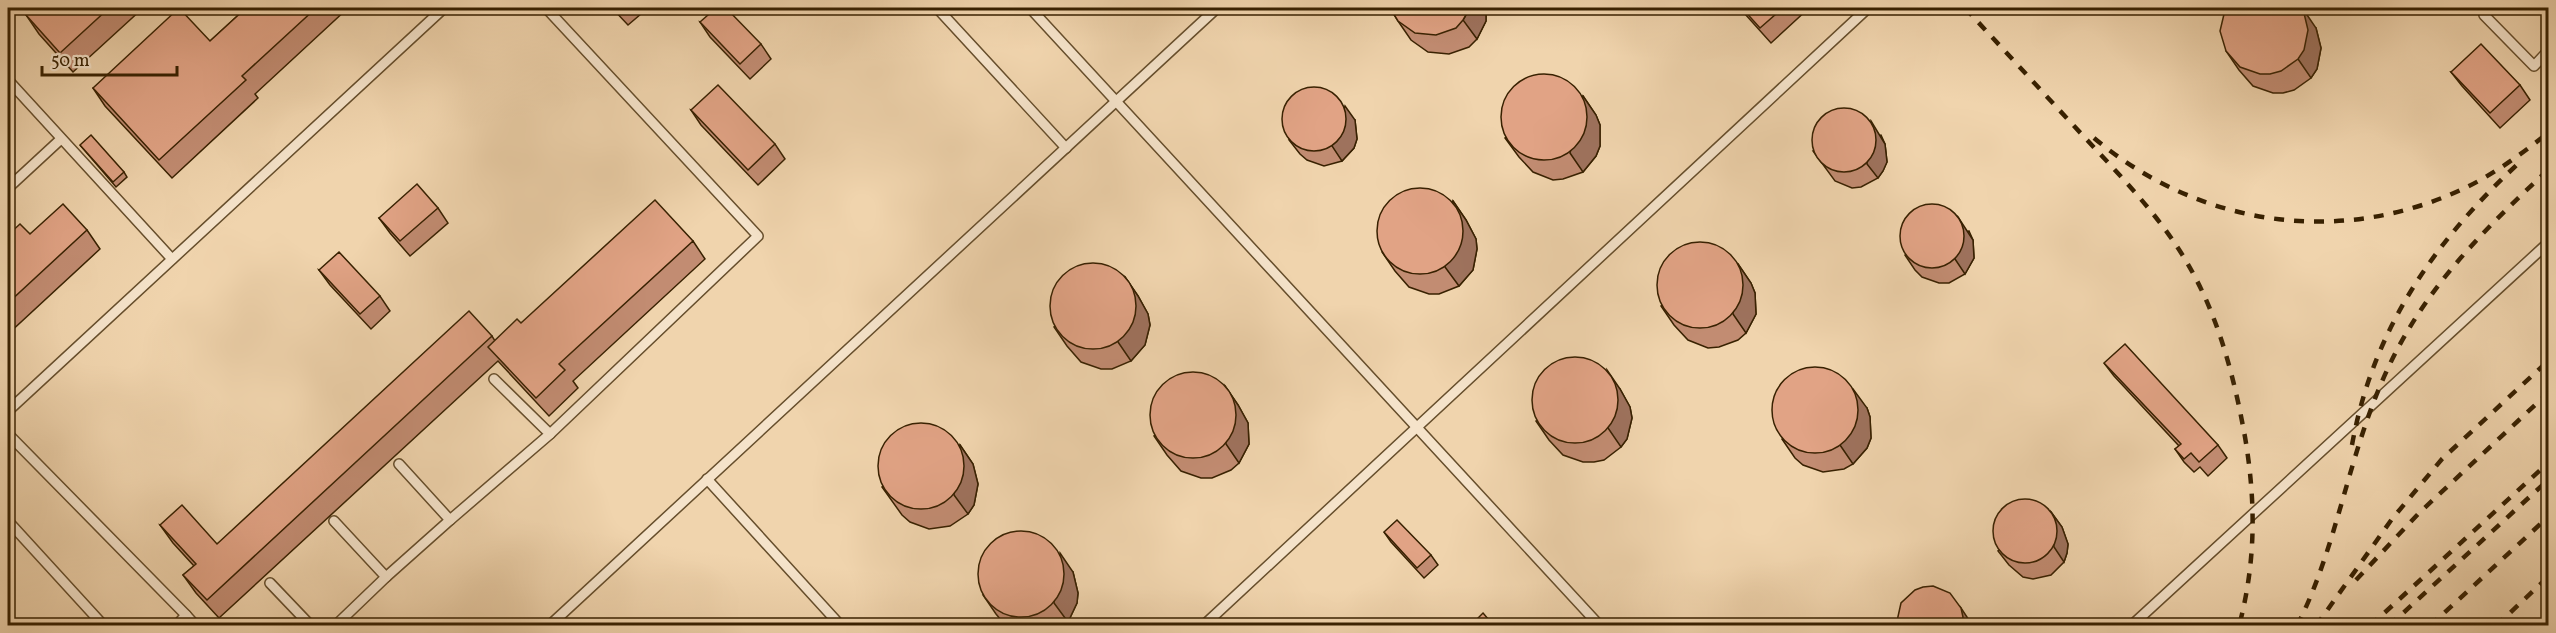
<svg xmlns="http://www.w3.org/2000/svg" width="2556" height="633" viewBox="0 0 2556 633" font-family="Vollkorn,serif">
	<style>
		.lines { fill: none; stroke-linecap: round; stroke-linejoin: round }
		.lane-casing { stroke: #664e2c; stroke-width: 12 }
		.lane { stroke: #f5e3ca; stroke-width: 9 }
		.rail { stroke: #382101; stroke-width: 4.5; stroke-dasharray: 10 10; stroke-linecap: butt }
		.wall { fill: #c28c72; stroke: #382101; stroke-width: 1.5 }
		.shaded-wall { fill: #9e725d; stroke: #382101; stroke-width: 1.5 }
		.building { fill: #e1a385; stroke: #382101; stroke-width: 1.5 }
	</style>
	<rect width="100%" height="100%" fill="#f0d4ad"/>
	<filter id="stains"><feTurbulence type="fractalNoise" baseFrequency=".00333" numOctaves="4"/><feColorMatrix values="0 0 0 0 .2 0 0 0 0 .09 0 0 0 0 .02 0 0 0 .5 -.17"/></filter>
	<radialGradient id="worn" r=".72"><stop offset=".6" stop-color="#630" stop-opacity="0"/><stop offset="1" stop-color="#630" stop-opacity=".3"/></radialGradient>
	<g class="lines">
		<defs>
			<g id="lane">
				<path d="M546,8l212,228 -208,198"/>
				<path d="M937,8l129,140"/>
				<path d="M1030,8l570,618"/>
				<path d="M2484,15l50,51 14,-15"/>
				<path d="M8,80l164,179"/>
				<path d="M8,188l53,-49"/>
				<path d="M8,411l436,-403"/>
				<path d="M8,434l178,181 -10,11"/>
				<path d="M707,479l134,147"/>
				<path d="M450,520l100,-86 -56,-55"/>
				<path d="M8,521l96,105"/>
				<path d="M334,521l52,56 -51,49"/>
				<path d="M386,577l64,-57 -51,-56"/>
				<path d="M270,583l41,43"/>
				<path d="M186,615l10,11"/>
				<path d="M549,626l668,-618"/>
				<path d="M1203,626l665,-618"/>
				<path d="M2131,626l417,-383"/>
			</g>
		</defs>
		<use href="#lane" class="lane-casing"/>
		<use href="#lane" class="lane"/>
		<g class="rail">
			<path d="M1965,8c41,44 82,89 123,133 39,42 80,84 107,136 26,49 40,105 50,160 11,65 11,125 -6,189"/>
			<path d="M2094,138c106,89 249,110 375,48 28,-14 55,-34 79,-53"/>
			<path d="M2352,445c21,-116 83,-205 168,-283"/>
			<path d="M2356,580l63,-67 129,-120"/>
			<path d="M2297,626c39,-77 50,-163 84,-242 37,-89 98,-150 167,-214"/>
			<path d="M2316,626l76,-107 50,-60 106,-98"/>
			<path d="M2370,626l178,-163"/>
			<path d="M2389,626l159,-146"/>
			<path d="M2430,626l118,-109"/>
			<path d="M2496,626l52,-49"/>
		</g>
	</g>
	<g class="wall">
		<path d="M34,8h109l-70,64 -34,-38 -13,-19z"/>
		<path d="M246,8h102l-93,86 3,4 -86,80 -67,-72 -12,-18 117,-47z"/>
		<path d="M612,8h36l-20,17z"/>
		<path d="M1390,8h96v13l-9,18 -8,8 -20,7 -21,-2 -17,-12 -13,-19z"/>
		<path d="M1740,8h69l-38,35 -26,-29z"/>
		<path d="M700,22l61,22 10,15 -21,20 -40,-42z"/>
		<path d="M2316,28l5,20 -4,21 -6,9 -17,12 -11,3h-10l-20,-7 -14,-16 -13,-19z"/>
		<path d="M2451,72l69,13 10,15 -30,28 -38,-42z"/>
		<path d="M1583,96l13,19 4,10v21l-4,10 -13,16 -20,7 -10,1 -20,-8 -14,-15 -14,-19z"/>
		<path d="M691,110l84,34 10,15 -27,26 -57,-60z"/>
		<path d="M1355,120l2,19 -3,9 -12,13 -18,5 -17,-6 -7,-6 -11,-14z"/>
		<path d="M1881,135l4,9 2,18 -4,9 -5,7 -17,9 -9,1 -17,-7 -22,-30z"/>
		<path d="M80,145l44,27 3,5 -11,10z"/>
		<path d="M1453,201l13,19 10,19 1,10 -4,21 -14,16 -20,8h-10l-20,-7 -14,-16 -13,-19z"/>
		<path d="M438,208l10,15 -38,33 -20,-23 -11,-15z"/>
		<path d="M87,230l13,19 -92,85v-99z"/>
		<path d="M1969,231l4,9 1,18 -9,16 -16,9h-10l-17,-6 -7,-7 -10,-15z"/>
		<path d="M693,241l12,18 -132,122 5,7 -29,28 -51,-55 -279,257 -23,-25 -13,-18 11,-9 -21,-23 -13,-18 57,19 275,-208 3,5 26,-18z"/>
		<path d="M1738,264l13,19 4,10 1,21 -10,19 -8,7 -19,7 -11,1 -20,-8 -14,-15 -13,-19z"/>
		<path d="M319,270l61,26 10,15 -19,18 -41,-44z"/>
		<path d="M1125,277l13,19 10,18 2,11 -5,20 -14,16 -19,8h-11l-20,-7 -14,-16 -13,-19z"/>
		<path d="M2104,363l114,82 9,13 -19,18 -8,-9 -6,5 -10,-10 -9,-13 4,-3 -65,-70z"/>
		<path d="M1225,386l13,19 10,18 1,21 -10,19 -8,7 -19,8h-11l-20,-7 -14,-16 -13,-19z"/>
		<path d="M1620,389l10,18 2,11 -5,21 -6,8 -17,13 -10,2h-11l-20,-7 -14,-15 -13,-19z"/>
		<path d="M1867,408l3,9 1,21 -4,10 -14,16 -9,5 -21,3 -20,-7 -8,-7 -13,-19z"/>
		<path d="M960,445l13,19 5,20 -4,21 -6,9 -18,12 -21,3 -19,-7 -8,-7 -20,-28z"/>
		<path d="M2051,512l11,15 6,17 -1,9 -3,9 -13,13 -18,4 -10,-2 -14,-12 -11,-14z"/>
		<path d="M1384,532l47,23 7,10 -14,13 -33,-36z"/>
		<path d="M1073,572l5,21 -1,10 -9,19 -6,4h-56l-10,-12 -13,-19z"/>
	</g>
	<g class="shaded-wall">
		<path d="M1470,8h16v13l-9,18 -14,-19z"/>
		<path d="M2303,9l13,19 5,20 -4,21 -6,9 -13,-19z"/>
		<path d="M1583,96l13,19 4,10v21l-4,10 -13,16 -13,-19z"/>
		<path d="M1345,106l10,14 2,19 -3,9 -12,13 -10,-15z"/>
		<path d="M1871,121l14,23 2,18 -4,9 -5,7 -11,-14z"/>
		<path d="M1453,201l13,19 10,19 1,10 -4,21 -14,16 -14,-19z"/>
		<path d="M1958,217l15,23 1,18 -9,16 -10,-15z"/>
		<path d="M1738,264l13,19 4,10 1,21 -10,19 -13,-19z"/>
		<path d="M1125,277l13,19 10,18 2,11 -5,20 -14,16 -13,-19z"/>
		<path d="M1607,370l13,19 10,18 2,11 -5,21 -6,8 -13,-19z"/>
		<path d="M1225,386l13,19 10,18 1,21 -10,19 -13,-19z"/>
		<path d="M1853,389l14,19 3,9 1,21 -4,10 -14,16 -13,-19z"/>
		<path d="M960,445l13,19 5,20 -4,21 -6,9 -14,-19z"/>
		<path d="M2051,512l11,15 6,17 -1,9 -3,9 -10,-15z"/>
		<path d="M1060,553l13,19 5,21 -1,10 -9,19 -14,-19z"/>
		<path d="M1961,608l10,15 1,3h-11z"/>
	</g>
	<g class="building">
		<path d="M34,8h75l-49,45 -34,-38z"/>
		<path d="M179,8l31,33 36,-33h70l-74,68 4,4 -87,80 -66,-72z"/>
		<path d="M716,8h10l35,36 -21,20 -40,-42z"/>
		<path d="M1390,8h80l-7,12 -7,8 -20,7 -21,-2 -17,-12z"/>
		<path d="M1742,8h41l-23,20z"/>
		<path d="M2227,8h75l1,1 5,21 -4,20 -6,9 -17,12 -11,3h-10l-20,-7 -14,-16 -6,-20 5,-21z"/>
		<path d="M2481,44l39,41 -30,28 -39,-41z"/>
		<circle cx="1544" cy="117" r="43"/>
		<path d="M718,85l57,59 -27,26 -57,-60z"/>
		<circle cx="1314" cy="119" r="32"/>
		<circle cx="1844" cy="140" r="32"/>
		<path d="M91,135l33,37 -11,10 -33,-37z"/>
		<path d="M417,184l21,24 -38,33 -21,-23z"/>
		<circle cx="1420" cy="231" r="43"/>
		<path d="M655,200l38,41 -134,123 6,6 -29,28 -48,-51 29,-28 4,4z"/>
		<circle cx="1932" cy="236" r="32"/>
		<path d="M63,204l24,26 -79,73v-68l12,-11 10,10z"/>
		<circle cx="1700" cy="285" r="43"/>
		<path d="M339,252l41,44 -20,18 -41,-44z"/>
		<circle cx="1093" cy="306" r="43"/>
		<path d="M469,311l23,25 -285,264 -24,-25 13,-11 -36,-39 22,-20 35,39z"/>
		<path d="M2125,344l93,101 -19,17 -8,-9 -7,6 -9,-10 6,-5 -77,-81z"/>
		<circle cx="1575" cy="400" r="43"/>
		<circle cx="1815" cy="410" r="43"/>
		<circle cx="1193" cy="415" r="43"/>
		<circle cx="921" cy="466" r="43"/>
		<circle cx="2025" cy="531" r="32"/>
		<path d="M1397,520l34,35 -14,13 -33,-36z"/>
		<circle cx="1021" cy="574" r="43"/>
		<path d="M1933,586l17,7 11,15 2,9 -2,9h-63l-1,-5 4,-18 14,-13 8,-3z"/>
		<path d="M1483,613l11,13h-24z"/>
	</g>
	<rect width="2556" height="633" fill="none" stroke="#f0d4ad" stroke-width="30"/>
	<rect x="9" y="9" width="2538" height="615" fill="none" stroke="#382101" stroke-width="3"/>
	<rect x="15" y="15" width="2526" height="603" fill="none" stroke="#382101" stroke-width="1.5"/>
	<path d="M42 66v9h135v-9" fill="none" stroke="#382101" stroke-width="3"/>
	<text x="51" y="66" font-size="18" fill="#382101" stroke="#f5e3ca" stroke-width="4.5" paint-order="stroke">50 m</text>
	<rect width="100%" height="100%" filter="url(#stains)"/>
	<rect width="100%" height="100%" fill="url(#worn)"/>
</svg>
